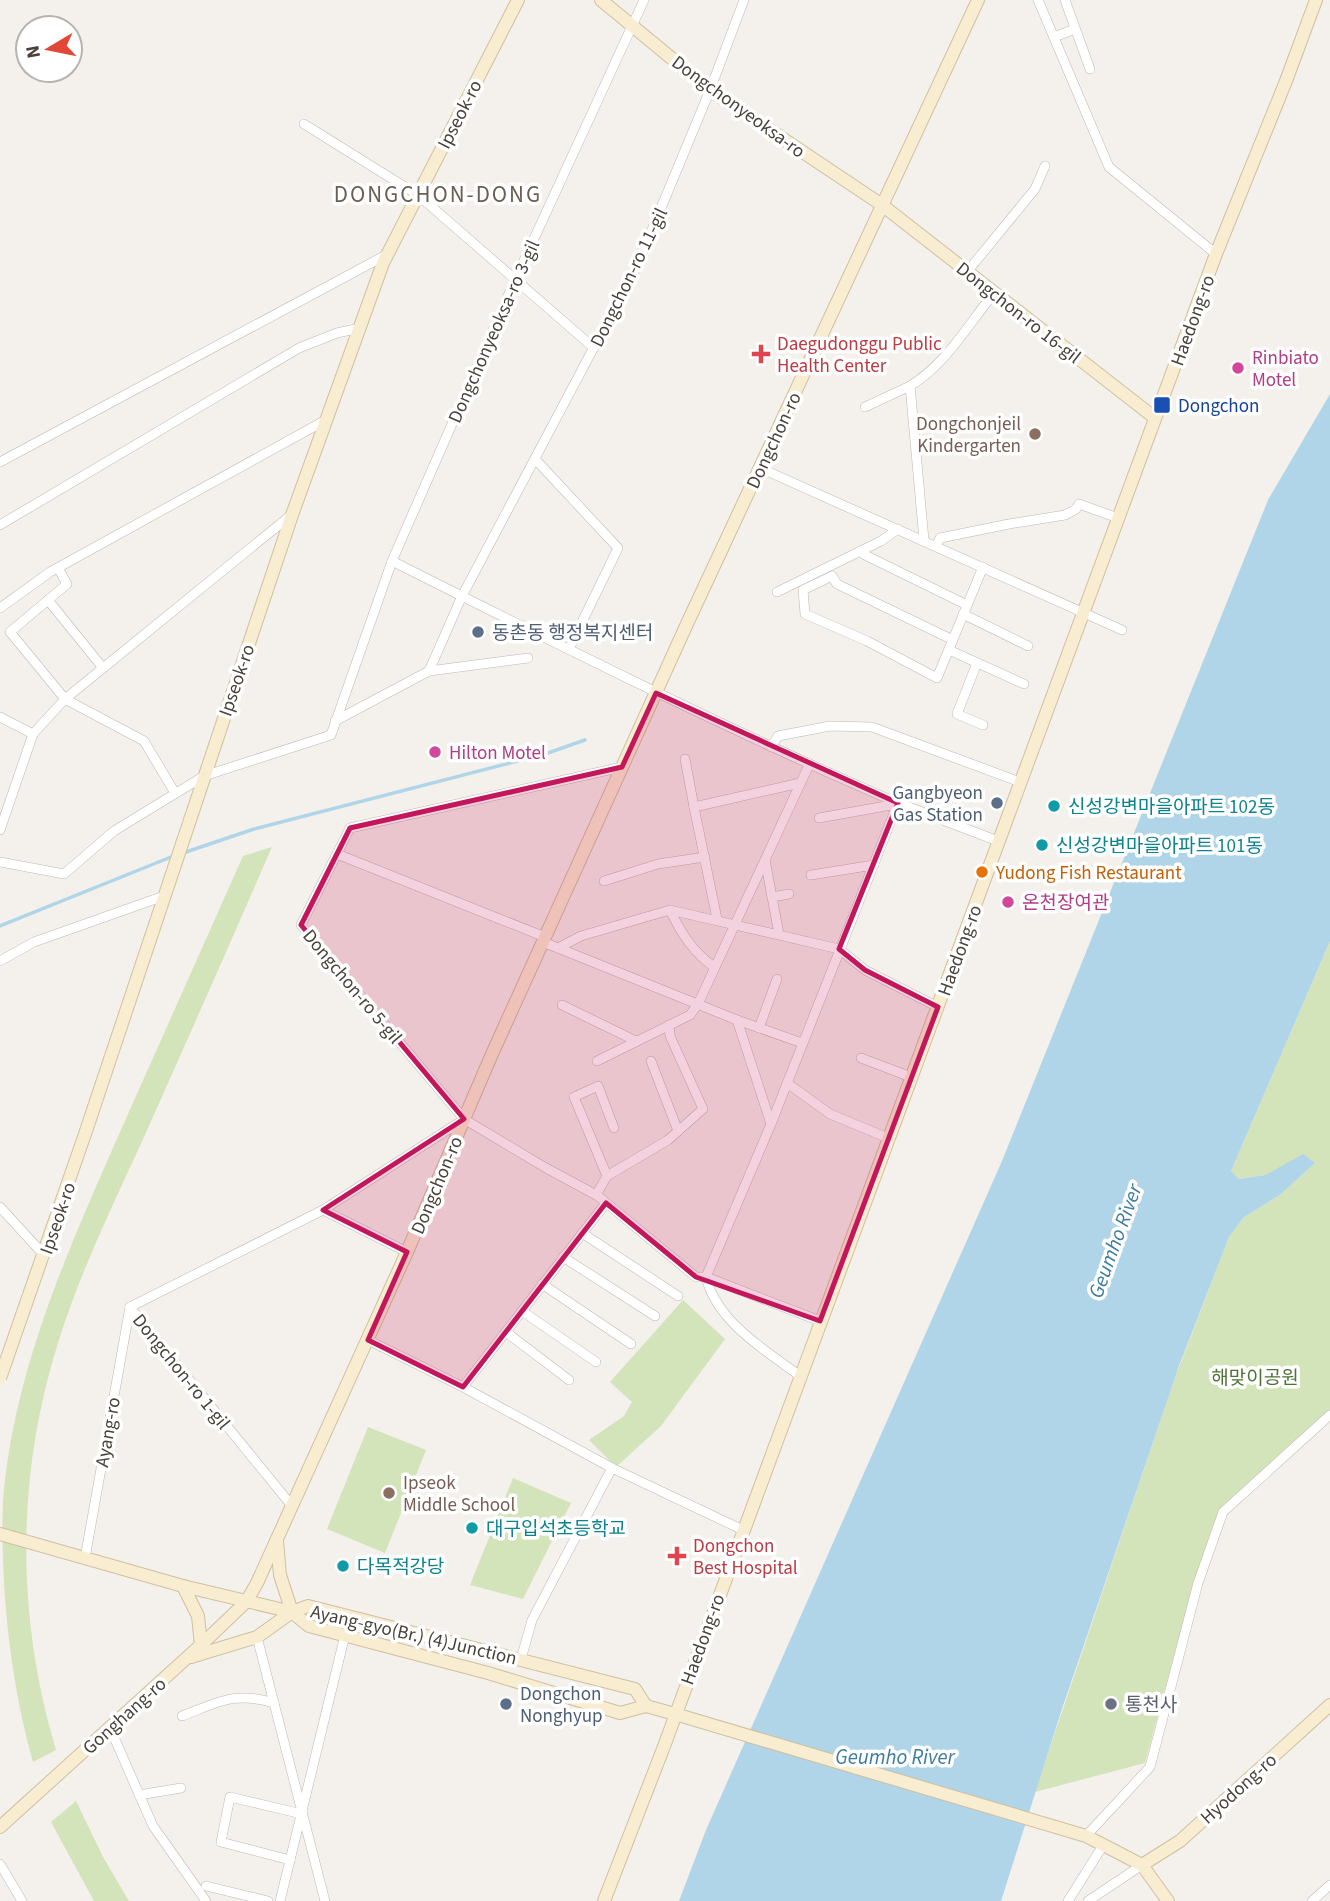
<svg xmlns="http://www.w3.org/2000/svg" width="1330" height="1901" viewBox="0 0 1330 1901" font-family="'Source Sans 3','Noto Sans KR',sans-serif">
	<style>
		.green { fill: #d3e3ba }
		.water { fill: #b0d5e9 }
		.lines { fill: none; stroke-linecap: round; stroke-linejoin: round }
		.stream { stroke: #b0d5e9; stroke-width: 3.5 }
		.street-casing { stroke: #bfb8af; stroke-width: 10 }
		.secondary-casing { stroke: #cec0a1; stroke-width: 14 }
		.street { stroke: #fff; stroke-width: 9 }
		.secondary { stroke: #f9edd1; stroke-width: 12 }
		.secondary-bridge-casing { stroke: #cec0a1; stroke-width: 14; stroke-linecap: butt }
		.secondary-bridge { stroke: #f9edd1; stroke-width: 12 }
		.marked { fill: #c2185b; fill-opacity: 0.2; stroke: #c2185b; stroke-width: 5; stroke-linejoin: round }
		.health-dot { fill: #e0444e; stroke: #fff; stroke-width: 2.5 }
		.hotel-dot { fill: #d1479c; stroke: #fff; stroke-width: 2.5 }
		.transit-dot { fill: #1a4fb4; stroke: #fff; stroke-width: 2.5 }
		.education-dot { fill: #8d6e63; stroke: #fff; stroke-width: 2.5 }
		.service-dot { fill: #5c6f8a; stroke: #fff; stroke-width: 2.5 }
		.culture-dot { fill: #0f9aa8; stroke: #fff; stroke-width: 2.5 }
		.food-dot { fill: #e8710a; stroke: #fff; stroke-width: 2.5 }
		.worship-dot { fill: #6b7280; stroke: #fff; stroke-width: 2.5 }
		.labels { text-anchor: middle; stroke-width: 7; stroke-linejoin: round; paint-order: stroke }
		.street-label { font-size: 19px; fill: #48423a; stroke: #fff }
		.health-label { font-size: 19px; fill: #be3a42; stroke: #fff; text-anchor: start }
		.hotel-label { font-size: 19px; fill: #b23c85; stroke: #fff; text-anchor: start }
		.transit-label { font-size: 19px; fill: #164399; stroke: #fff; text-anchor: start }
		.education-label { font-size: 19px; fill: #785e54; stroke: #fff; text-anchor: end }
		.service-label { font-size: 19px; fill: #4e5e75; stroke: #fff; text-anchor: start }
		.culture-label { font-size: 19px; fill: #0d838f; stroke: #fff; text-anchor: start }
		.food-label { font-size: 19px; fill: #c56008; stroke: #fff; text-anchor: start }
		.park-label { font-size: 19px; fill: #4f7334; stroke: #fff }
		.worship-label { font-size: 19px; fill: #5b616d; stroke: #fff; text-anchor: start }
		.water-label { font-size: 21px; font-style: italic; fill: #3d7ca0; stroke: #fff }
		.quarter-label { font-size: 23px; letter-spacing: 2px; fill: #695f53; stroke: #fff }
	</style>
	<rect width="100%" height="100%" fill="#f4f1ec"/>
	<g class="green">
		<path d="M272,847c-41,94 -82,187 -124,281 -32,71 -67,141 -90,215 -42,133 -42,274 -2,407l-23,12c-23,-81 -33,-178 -30,-262 11,-131 65,-250 117,-368 41,-92 82,-184 123,-276z"/>
		<path d="M1330,941v469l-106,94 -29,74 -50,185 -110,29 138,-409 56,-146 15,-20 36,-22 34,-31 -11,-9 -38,20 -26,4 -8,-8z"/>
		<path d="M683,1300l42,39 -64,87 -45,41 -27,-27 35,-24 8,-14 -22,-20z"/>
		<path d="M368,1427l58,23 -41,103 -58,-24z"/>
		<path d="M513,1478l58,25 -48,96 -53,-14z"/>
		<path d="M76,1801l27,56 26,44h-35l-43,-79z"/>
	</g>
	<path class="water" d="M1330,394v547l-99,230 8,8 26,-4 38,-21 12,9 -35,32 -36,22 -15,20 -50,129 -117,343 -61,192h-322l27,-71 296,-669 266,-661z"/>
	<g class="lines">
		<g class="stream">
			<path d="M183,853l71,-24 291,-75 40,-14"/>
			<path d="M0,926l176,-71"/>
		</g>
		<defs>
			<g id="street">
				<path d="M1038,0l71,167 107,87"/>
				<path d="M1065,0l25,69"/>
				<path d="M1054,37l21,-8"/>
				<path d="M304,124l114,71 176,153"/>
				<path d="M967,272l68,-83 10,-23"/>
				<path d="M865,407l45,-21"/>
				<path d="M535,459l83,89 -49,101"/>
				<path d="M0,462l386,-207"/>
				<path d="M760,468l362,162"/>
				<path d="M0,525l299,-177 38,-15 23,-5"/>
				<path d="M924,540l-14,-154c36,-22 58,-61 84,-93"/>
				<path d="M936,546l4,-8 69,-14 56,-9 11,-6 3,-5 39,14"/>
				<path d="M861,551l4,4 102,50"/>
				<path d="M392,561c167,84 334,168 506,242"/>
				<path d="M58,568l9,16 -57,48 55,67 79,42 31,52"/>
				<path d="M777,592l104,-51 17,-12"/>
				<path d="M48,600l55,68"/>
				<path d="M0,608l50,-36 276,-152"/>
				<path d="M963,614l65,32"/>
				<path d="M953,640l-116,-56 -5,-8 -29,14 2,24 62,27 70,37 46,-111"/>
				<path d="M949,650l75,34"/>
				<path d="M977,663l-20,51 26,11"/>
				<path d="M429,671l33,-75 175,-330 73,-176 34,-90"/>
				<path d="M0,717l33,17"/>
				<path d="M335,721l94,-50 99,-13"/>
				<path d="M771,747l7,-11 52,-10 42,1 148,55"/>
				<path d="M685,759l9,48"/>
				<path d="M622,767l-272,61 -49,97 163,194 82,49 52,28 98,81h10l114,44"/>
				<path d="M819,818l78,-14"/>
				<path d="M0,830l33,-96 32,-35 225,-183"/>
				<path d="M337,854l208,83"/>
				<path d="M765,860l14,74"/>
				<path d="M0,862l64,12 50,-43 90,-55 127,-41 61,-174 123,-281 129,-280"/>
				<path d="M811,875l63,-10"/>
				<path d="M604,881l54,-17 47,-7"/>
				<path d="M772,897l17,-3"/>
				<path d="M670,910c11,23 23,42 44,57"/>
				<path d="M717,919l-23,-112 106,-24"/>
				<path d="M543,942l194,78 65,23"/>
				<path d="M558,948l23,-12 89,-26 169,39 26,21 73,37"/>
				<path d="M0,961l34,-19 130,-46"/>
				<path d="M562,1005l74,36"/>
				<path d="M737,1020l34,104"/>
				<path d="M759,1028l18,-49"/>
				<path d="M861,1058l50,19"/>
				<path d="M597,1061l93,-46 8,-11 111,-239"/>
				<path d="M651,1061l27,70"/>
				<path d="M787,1083l43,31 58,24"/>
				<path d="M607,1176l61,-36 35,-31 -33,-73 -1,-11"/>
				<path d="M596,1195l11,-19 -33,-79 24,-11 16,42"/>
				<path d="M0,1207l44,48"/>
				<path d="M323,1210l84,42"/>
				<path d="M582,1233l96,63"/>
				<path d="M563,1257l92,59"/>
				<path d="M542,1284l89,60"/>
				<path d="M130,1307l193,-97 140,-90"/>
				<path d="M130,1307l162,199"/>
				<path d="M522,1311l74,51"/>
				<path d="M506,1332l63,48"/>
				<path d="M368,1340l95,47 149,81"/>
				<path d="M800,1376c-35,-26 -83,-54 -94,-99l65,-153 127,-321 100,38"/>
				<path d="M463,1387l143,-184"/>
				<path d="M85,1558l45,-251"/>
				<path d="M257,1637l68,264"/>
				<path d="M521,1659l11,-39 80,-152 131,62"/>
				<path d="M182,1716c37,-14 52,-25 92,-13"/>
				<path d="M110,1728l43,98 53,75"/>
				<path d="M139,1795l42,-7"/>
				<path d="M1086,1836l64,-69 48,-184 25,-71 107,-97"/>
				<path d="M290,1860l-69,-18 9,-45 72,17"/>
				<path d="M0,1864l22,37"/>
				<path d="M206,1886l62,15"/>
				<path d="M280,1901l65,-266"/>
				<path d="M1068,1901l36,-57"/>
				<path d="M1088,1901l54,-36"/>
				<path d="M1312,1901l18,-16"/>
			</g>
			<g id="secondary">
				<path d="M601,0l109,90 172,115 273,213"/>
				<path d="M6,1361l79,-227 207,-619 91,-252 135,-263"/>
				<path d="M0,1534l183,52 109,26 17,14 179,47 132,40 26,-7 29,8 411,122 56,29 26,36"/>
				<path d="M277,1541l3,34 12,37"/>
				<path d="M183,1586l15,30 3,29"/>
				<path d="M191,1657l66,-20 35,-25 16,-6 327,83 11,17"/>
				<path d="M0,1827l201,-182 45,-43 11,-19 150,-331 85,-198 194,-428 292,-626"/>
				<path d="M1142,1865l38,-24 150,-136"/>
				<path d="M604,1901l59,-152 553,-1495 70,-173 30,-81"/>
			</g>
		</defs>
		<use href="#street" class="street-casing"/>
		<use href="#secondary" class="secondary-casing"/>
		<use href="#street" class="street"/>
		<use href="#secondary" class="secondary"/>
		<defs>
			<path id="secondary-bridge" d="M0,1378l6,-17"/>
		</defs>
		<use href="#secondary-bridge" class="secondary-bridge-casing"/>
		<use href="#secondary-bridge" class="secondary-bridge"/>
	</g>
	<path class="marked" d="M656,693l242,110 -59,146 26,21 73,37 -118,314 -124,-44 -90,-74 -143,184 -95,-47 39,-88 -84,-42 141,-91 -163,-194 49,-97 272,-61z"/>
	<g class="health-dot">
		<path d="M757.5 343.5h7v7h7v7h-7v7h-7v-7h-7v-7h7z"/>
		<path d="M673.5 1545.5h7v7h7v7h-7v7h-7v-7h-7v-7h7z"/>
	</g>
	<g class="hotel-dot">
		<circle cx="1238" cy="368" r="7"/>
		<circle cx="435" cy="752" r="7"/>
		<circle cx="1008" cy="902" r="7"/>
	</g>
	<rect class="transit-dot" x="1153" y="396" width="18" height="18" rx="3.5"/>
	<g class="education-dot">
		<circle cx="1035" cy="434" r="7"/>
		<circle cx="389" cy="1493" r="7"/>
	</g>
	<g class="service-dot">
		<circle cx="478" cy="632" r="7"/>
		<circle cx="997" cy="803" r="7"/>
		<circle cx="506" cy="1704" r="7"/>
	</g>
	<g class="culture-dot">
		<circle cx="1054" cy="806" r="7"/>
		<circle cx="1042" cy="845" r="7"/>
		<circle cx="472" cy="1528" r="7"/>
		<circle cx="343" cy="1566" r="7"/>
	</g>
	<circle class="food-dot" cx="982" cy="872" r="7"/>
	<circle class="worship-dot" cx="1111" cy="1704" r="7"/>
	<g class="labels">
		<g class="street-label">
			<text transform="translate(739 106) rotate(36)" y="7">Dongchonyeoksa-ro</text>
			<text transform="translate(459 114) rotate(-63)" y="7">Ipseok-ro</text>
			<text transform="translate(628 277) rotate(-64)" y="7">Dongchon-ro 11-gil</text>
			<text transform="translate(1019 312) rotate(38)" y="7">Dongchon-ro 16-gil</text>
			<text transform="translate(1192 320) rotate(-70)" y="7">Haedong-ro</text>
			<text transform="translate(493 331) rotate(-66)" y="7">Dongchonyeoksa-ro 3-gil</text>
			<text transform="translate(773 440) rotate(-65)" y="7">Dongchon-ro</text>
			<text transform="translate(236 680) rotate(-71)" y="7">Ipseok-ro</text>
			<text transform="translate(959 950) rotate(-70)" y="7">Haedong-ro</text>
			<text transform="translate(353 986) rotate(50)" y="7">Dongchon-ro 5-gil</text>
			<text transform="translate(436 1185) rotate(-67)" y="7">Dongchon-ro</text>
			<text transform="translate(57 1218) rotate(-71)" y="7">Ipseok-ro</text>
			<text transform="translate(182 1371) rotate(51)" y="7">Dongchon-ro 1-gil</text>
			<text transform="translate(107 1432) rotate(-80)" y="7">Ayang-ro</text>
			<text transform="translate(414 1634) rotate(13)" y="7">Ayang-gyo(Br.) (4)Junction</text>
			<text transform="translate(702 1639) rotate(-70)" y="7">Haedong-ro</text>
			<text transform="translate(124 1715) rotate(-42)" y="7">Gonghang-ro</text>
			<text transform="translate(1238 1788) rotate(-42)" y="7">Hyodong-ro</text>
		</g>
		<g class="health-label">
			<text x="777" y="350">Daegudonggu Public<tspan x="777" dy="22">Health Center</tspan></text>
			<text x="693" y="1552">Dongchon<tspan x="693" dy="22">Best Hospital</tspan></text>
		</g>
		<g class="hotel-label">
			<text x="1252" y="364">Rinbiato<tspan x="1252" dy="22">Motel</tspan></text>
			<text x="449" y="759">Hilton Motel</text>
			<text x="1022" y="909">온천장여관</text>
		</g>
		<g class="transit-label">
			<text x="1178" y="412">Dongchon</text>
		</g>
		<g class="education-label">
			<text x="1021" y="430">Dongchonjeil<tspan x="1021" dy="22">Kindergarten</tspan></text>
			<text x="403" y="1489" text-anchor="start">Ipseok<tspan x="403" dy="22">Middle School</tspan></text>
		</g>
		<g class="service-label">
			<text x="492" y="639">동촌동 행정복지센터</text>
			<text x="983" y="799" text-anchor="end">Gangbyeon<tspan x="983" dy="22">Gas Station</tspan></text>
			<text x="520" y="1700">Dongchon<tspan x="520" dy="22">Nonghyup</tspan></text>
		</g>
		<g class="culture-label">
			<text x="1068" y="813">신성강변마을아파트 102동</text>
			<text x="1056" y="852">신성강변마을아파트 101동</text>
			<text x="486" y="1535">대구입석초등학교</text>
			<text x="357" y="1573">다목적강당</text>
		</g>
		<g class="food-label">
			<text x="996" y="879">Yudong Fish Restaurant</text>
		</g>
		<g class="park-label">
			<text x="1255" y="1384">해맞이공원</text>
		</g>
		<g class="worship-label">
			<text x="1125" y="1711">통천사</text>
		</g>
		<g class="water-label">
			<text transform="translate(1115 1241) rotate(-70)" y="7">Geumho River</text>
			<text x="895" y="1764">Geumho River</text>
		</g>
		<g class="quarter-label">
			<text x="438" y="202">DONGCHON-DONG</text>
		</g>
	</g>
	<g transform="translate(49 49) rotate(260)"><circle r="33" fill="#ffffff" stroke="#b6b3b0" stroke-width="2"/>
	<path d="M0-5L12 26L0 18L-12 26Z" fill="#e14636"/>
	<text y="-10" font-size="19" font-weight="bold" text-anchor="middle" fill="#48423a">N</text>
	</g>
</svg>
